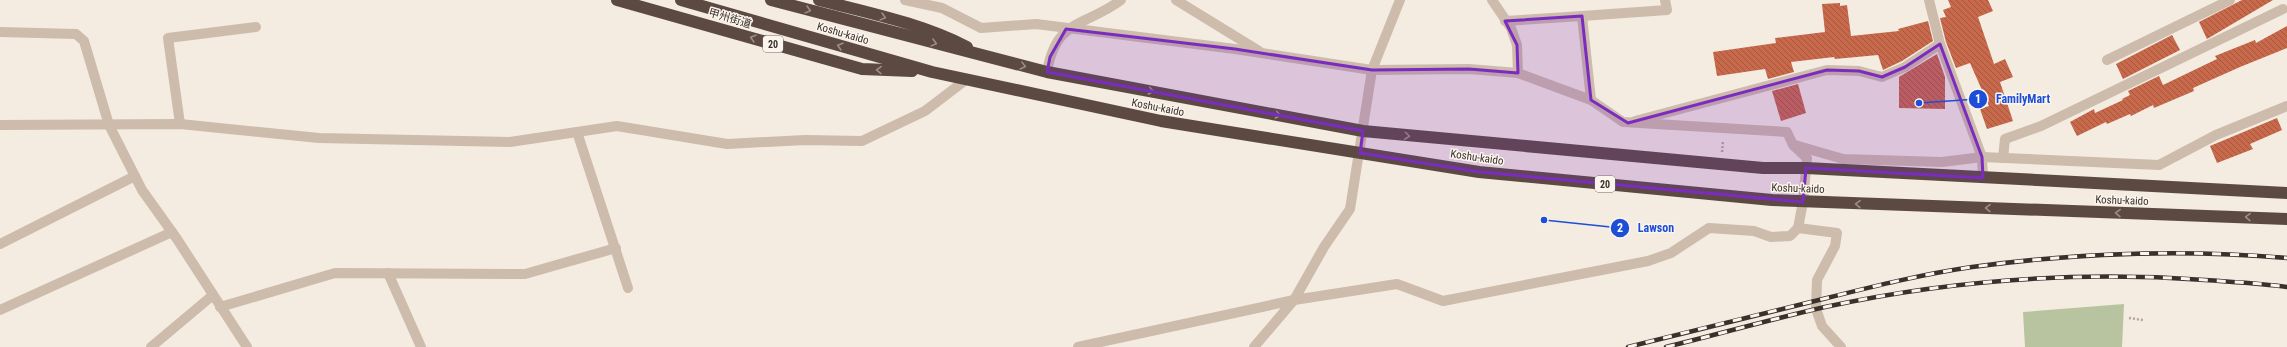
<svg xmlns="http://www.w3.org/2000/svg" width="2287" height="347" viewBox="0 0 2287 347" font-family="'Roboto Condensed','Noto Sans JP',sans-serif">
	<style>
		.grass { fill: #b8c4a0 }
		.building { fill: url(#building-back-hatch) }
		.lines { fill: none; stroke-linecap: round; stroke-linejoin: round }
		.path { stroke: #b9a596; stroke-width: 2.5; stroke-dasharray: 2 2; stroke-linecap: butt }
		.minor { stroke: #cdbbac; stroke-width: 10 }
		.highway { stroke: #5c4a42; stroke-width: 12 }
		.rail-casing { stroke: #3b302b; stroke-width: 4.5 }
		.rail { stroke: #fbf5ee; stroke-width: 3; stroke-dasharray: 9; stroke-linecap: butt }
		.oneway { stroke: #9c8e87 }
		.marked { fill: #7b2cbf; fill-opacity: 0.2; stroke: #7b2cbf; stroke-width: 3; stroke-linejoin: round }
		.labels { text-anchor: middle; stroke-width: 3; stroke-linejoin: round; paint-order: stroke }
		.shield { fill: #fbf5ee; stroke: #756b66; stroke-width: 1 }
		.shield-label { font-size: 10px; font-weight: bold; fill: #3b302b }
		.street-label { font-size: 11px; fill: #3b302b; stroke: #fbf5ee }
		.leader { fill: none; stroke: #1d4ed8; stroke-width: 1.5 }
		.callout-dot { fill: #1d4ed8; stroke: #fbf5ee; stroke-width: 1.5 }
		.mark-label { font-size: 12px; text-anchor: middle; font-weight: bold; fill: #fff }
		.callout-label { font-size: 12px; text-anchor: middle; font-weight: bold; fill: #1d4ed8; stroke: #fbf5ee; stroke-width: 3; stroke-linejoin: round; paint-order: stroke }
	</style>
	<defs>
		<pattern id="building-back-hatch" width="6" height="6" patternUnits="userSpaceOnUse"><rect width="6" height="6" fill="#c8694b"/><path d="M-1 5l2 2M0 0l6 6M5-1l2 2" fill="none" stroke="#a4573f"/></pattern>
	</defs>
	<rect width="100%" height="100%" fill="#f4ebe1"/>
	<path class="grass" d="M2124,304l-2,43h-97l-2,-35z"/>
	<g class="building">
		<path d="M1948,0h40l5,11 -15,6 16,47 11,-5 8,18 -13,5 13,39 -26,8 -7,-20 9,-3 -19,-43 -14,5 -10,-26 -6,-24 6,-1 -3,-7 8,-3z"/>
		<path d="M2242,0h31l-66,39 -8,-17z"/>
		<path d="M1840,3v3l7,-1 4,31 48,-5 -1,-2 30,-8 5,20 -31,20 -19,9 -5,-15 -43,4 -1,-2 -43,5 3,10 -26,7 -3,-10 -48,7 -4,-24 63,-9 -1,-5 50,-6 -3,-28z"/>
		<path d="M2287,26v22l-47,19 -47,21 1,3 -40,17 -1,-3 -22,11 -1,-2 -23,10 -1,-2 -29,14 -7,-14 24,-13 1,4 28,-13 -1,-1 8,-4 -2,-4 31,-15 4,9 54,-26 -2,-3 40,-16 1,3z"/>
		<path d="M2172,35l8,15 -57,29 -7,-15z"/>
		<path d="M1937,54l8,23v32l-46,-1v-31z"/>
		<path d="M1798,84l8,29 -25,8 -9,-30z"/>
		<path d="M2277,118l5,12 -32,14 3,5 -36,14 -7,-17z"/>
	</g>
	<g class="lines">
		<g class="path">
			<path d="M1722,152l1,-11"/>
			<path d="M2129,318l14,2"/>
		</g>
		<g class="minor">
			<path d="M905,0l37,8 39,20 55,-4 199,25 137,21 97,-1 49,4 73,27 32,22 164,10 6,13 14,13 -4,44 -5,26 39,5 -2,13 -18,34 -1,29 6,17 19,21"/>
			<path d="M1176,0l83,51"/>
			<path d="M1492,0l19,28 6,17 1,28"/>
			<path d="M1929,0l11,44 42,113 1,21"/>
			<path d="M1505,21l77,-5"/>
			<path d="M0,32l76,2 8,7 25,84 33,65 35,49 70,108"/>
			<path d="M2107,60l123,-60"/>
			<path d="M1047,72c9,-54 38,-45 74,-72"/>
			<path d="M1591,100l-9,-84 85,-6 -2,-10"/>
			<path d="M1635,121l192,-51 32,1 23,6 23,-10 35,-23"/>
			<path d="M180,124l-12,-86 88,-11"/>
			<path d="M0,125l180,-1 139,14 191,4 107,-16 110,18 78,-4 57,1 63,-30 42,-32"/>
			<path d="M577,132l51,156"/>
			<path d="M1795,145l48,14 99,3 40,-5 177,8 57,-30 71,-29"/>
			<path d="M2003,158l2,-19 36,-13 242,-117"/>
			<path d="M0,244l135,-68"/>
			<path d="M388,273l33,74"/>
			<path d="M220,307l115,-34 190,1 91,-26"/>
			<path d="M0,310l172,-78"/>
			<path d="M151,347l62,-52"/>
			<path d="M1078,347l216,-47 103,-16 46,17 205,-40 23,-8 38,-25 45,3 17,6 19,-1 8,-8"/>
			<path d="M1254,347l40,-47 30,-53 26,-38 22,-139 28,-70"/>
		</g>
		<g class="highway">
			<path d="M617,0l245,69 50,2"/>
			<path d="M681,0l251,72 229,49 318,51 293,28 515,19"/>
			<path d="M771,0l276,72 316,59 400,37h43l481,25"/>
			<path d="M819,0c50,13 101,23 148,47"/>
		</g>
		<defs>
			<g id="rail">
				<path d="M1628,347c67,-17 133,-33 199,-49 48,-12 96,-24 145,-31 104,-14 210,-18 315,-9"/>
				<path d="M1666,347c53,-13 106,-28 159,-40 125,-27 253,-36 380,-27 27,2 55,3 82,7"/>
			</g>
		</defs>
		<use href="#rail" class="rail-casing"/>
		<use href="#rail" class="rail"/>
	</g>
	<defs><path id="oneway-chevron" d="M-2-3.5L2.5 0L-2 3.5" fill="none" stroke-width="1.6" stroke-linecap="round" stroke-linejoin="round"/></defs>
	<g class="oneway">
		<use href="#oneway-chevron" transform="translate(808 10) rotate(15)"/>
		<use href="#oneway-chevron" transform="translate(883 17) rotate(15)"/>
		<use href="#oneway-chevron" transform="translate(753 38) rotate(-164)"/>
		<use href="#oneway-chevron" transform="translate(934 43) rotate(15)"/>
		<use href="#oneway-chevron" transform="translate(840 46) rotate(-164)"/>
		<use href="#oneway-chevron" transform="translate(1023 66) rotate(14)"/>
		<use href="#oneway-chevron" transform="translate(879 70) rotate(-178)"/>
		<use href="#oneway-chevron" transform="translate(1151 91) rotate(11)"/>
		<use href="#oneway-chevron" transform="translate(1278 115) rotate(11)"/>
		<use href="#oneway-chevron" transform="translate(1407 136) rotate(7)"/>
		<use href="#oneway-chevron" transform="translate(1858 204) rotate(-178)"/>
		<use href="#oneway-chevron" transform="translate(1988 208) rotate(-178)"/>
		<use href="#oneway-chevron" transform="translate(2118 213) rotate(-178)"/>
		<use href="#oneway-chevron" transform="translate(2248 217) rotate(-178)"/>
	</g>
	<path class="marked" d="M1582,16l9,84 37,23 199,-53 32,1 23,6 23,-10 35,-23 42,113 1,21 -177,-10 -3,34 -324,-30 -119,-19 3,-22 -316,-59 3,-15 16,-28 169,20 137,21 97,-1 49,4 -1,-28 -12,-24z"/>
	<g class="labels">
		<g class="shield">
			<rect x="763" y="36" width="20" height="16" rx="3"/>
			<rect x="1595" y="176" width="20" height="16" rx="3"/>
		</g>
		<g class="shield-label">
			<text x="773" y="48">20</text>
			<text x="1605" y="188">20</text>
		</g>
		<g class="street-label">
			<text transform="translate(730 18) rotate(16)" y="4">甲州街道</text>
			<text transform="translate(843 33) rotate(16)" y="4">Koshu-kaido</text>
			<text transform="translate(1158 107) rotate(11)" y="4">Koshu-kaido</text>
			<text transform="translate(1477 157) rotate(8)" y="4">Koshu-kaido</text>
			<text transform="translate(1798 188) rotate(2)" y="4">Koshu-kaido</text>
			<text transform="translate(2122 200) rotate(2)" y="4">Koshu-kaido</text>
		</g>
	</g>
	<path class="leader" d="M1919 103L1978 99M1544 220L1620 228"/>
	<g class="callout-dot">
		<circle cx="1919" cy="103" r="4"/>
		<circle cx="1544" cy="220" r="4"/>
		<circle cx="1978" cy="99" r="10"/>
		<circle cx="1620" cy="228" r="10"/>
	</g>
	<g class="mark-label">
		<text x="1978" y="103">1</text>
		<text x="1620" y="232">2</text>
	</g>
	<g class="callout-label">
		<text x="2023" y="103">FamilyMart</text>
		<text x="1656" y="232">Lawson</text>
	</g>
</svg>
